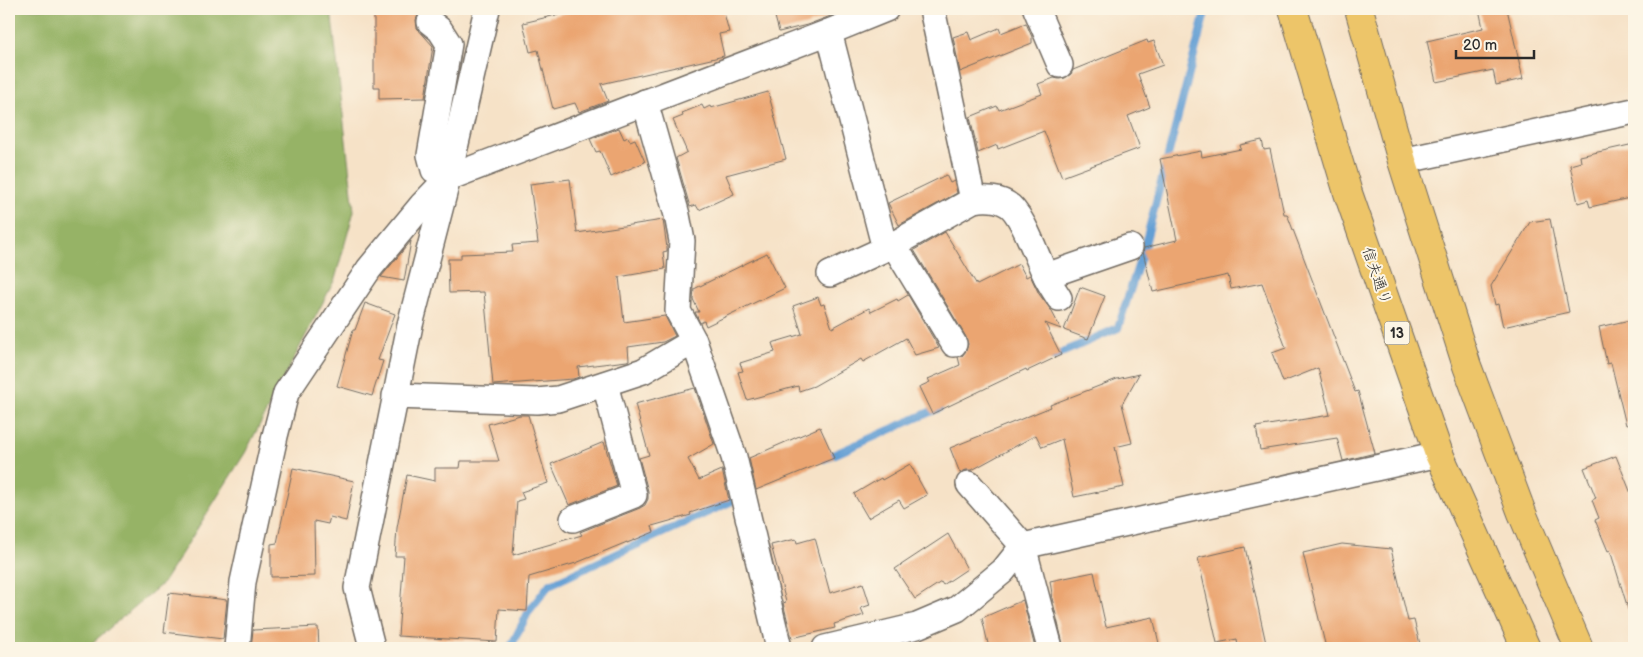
<svg xmlns="http://www.w3.org/2000/svg" width="1643" height="657" viewBox="0 0 1643 657" font-family="'Balsamiq Sans','Klee One',sans-serif">
	<style>
		.forest { fill: #96b366; stroke: #606f48 }
		.lines { fill: none; stroke-linecap: round; stroke-linejoin: round }
		.stream { stroke: #649fd4; stroke-width: 8 }
		.building { fill: #eba571 }
		.minor-casing { stroke: #726b62; stroke-width: 28 }
		.highway-casing { stroke: #726b62; stroke-width: 30 }
		.minor { stroke: #fff; stroke-width: 25 }
		.highway { stroke: #edc569; stroke-width: 28 }
		.labels { text-anchor: middle; stroke-width: 4; stroke-linejoin: round; paint-order: stroke }
		.shield { fill: #fcf5e5; stroke: #6a6863; stroke-width: 1 }
		.shield-label { font-size: 14px; font-weight: bold; fill: #2b2b2b }
		.street-label { font-size: 15px; fill: #2b2b2b; stroke: #fcf5e5 }
	</style>
	<rect width="100%" height="100%" fill="#fcf5e5"/>
	<filter id="ink" filterUnits="userSpaceOnUse"><feTurbulence type="fractalNoise" baseFrequency=".02" numOctaves="2"/><feDisplacementMap in="SourceGraphic" scale="10" xChannelSelector="R" yChannelSelector="G"/><feConvolveMatrix kernelMatrix="1 2 1 2 8 2 1 2 1" color-interpolation-filters="sRGB"/></filter>
	<filter id="wash" filterUnits="userSpaceOnUse"><feTurbulence type="fractalNoise" baseFrequency=".0096" numOctaves="4" result="noise"/><feDisplacementMap in="SourceGraphic" scale="20" xChannelSelector="R" yChannelSelector="G"/><feGaussianBlur stdDeviation="1.12" result="paint"/><feColorMatrix in="noise" values="0 0 0 0 0 0 0 0 0 0 0 0 0 0 0 0 0 1.4 0 .05"/><feComposite in="paint" operator="in"/></filter>
	<g filter="url(#wash)">
		<rect width="100%" height="100%" fill="#f6e2c7"/>
		<path class="forest" d="M9,9h322l23,202 -19,68 -90,174 -82,130 -77,65h-77z"/>
		<g class="lines">
			<g class="stream">
				<path d="M1052,357l66,-29 27,-84 61,-235"/>
				<path d="M824,459l115,-51"/>
				<path d="M510,648l19,-37 20,-26 192,-88"/>
			</g>
		</g>
		<g id="blocks">
			<g class="building">
				<path d="M374,9h51l-6,4 -3,7 1,8 16,18 -8,52 -46,1v-12h-5z"/>
				<path d="M581,9h142l6,23 -10,2 5,22 -123,28 7,17 -29,11 -4,-9 -22,6 -15,-59 -8,2 -7,-29z"/>
				<path d="M773,9h68v3l-34,13 -28,7z"/>
				<path d="M1479,9h28l16,70 -27,6 -3,-15 -57,12 -9,-41 56,-13z"/>
				<path d="M1026,23l6,14v6l-72,29 -7,-35 15,-5 3,8 28,-12 2,5z"/>
				<path d="M1147,40l1,3 6,-2 9,24 -25,9 12,33 -22,9 12,32 -78,29 -18,-46 -46,18 -1,-4 -19,8 -8,-36 27,-11 2,4 43,-16 -4,-10 16,-6 5,1 6,-1 6,-4 2,-4z"/>
				<path d="M768,92l18,67 -60,16 8,19 -35,16 -3,-5 -6,2 -14,-49 11,-6 -14,-32 10,-4 -1,-3 20,-8 2,4 6,-3 1,2z"/>
				<path d="M619,128l5,11 4,-2 2,4 5,-2 10,23 -34,15 -11,-26 -4,1 -6,-13z"/>
				<path d="M1262,140l2,10 6,-1 14,65h3l68,178 3,-1 17,62 -32,8 -6,-23 -77,12 -4,-23 74,-12 -12,-47 -35,14 -11,-29 14,-5 -24,-65 -31,6 -3,-14 -75,17 -10,-40 1,-4 33,-8 -17,-81 41,-8 1,6 39,-8 -1,-4z"/>
				<path d="M1634,144v53l-44,10 -2,-7 -10,3 -8,-38 11,-3 -1,-6z"/>
				<path d="M946,175l4,8 4,-2 3,12 -58,32 -11,-22z"/>
				<path d="M570,179l7,54 86,-13 4,28v3l-4,1 2,17 -46,8 5,45 41,-6 10,20 -12,6 -35,5 1,13 -2,1 -49,6 1,10 -6,2 -80,6 -9,-93 -35,1 -1,-34h13v-5l52,-2 -1,-7 26,-2 -8,-59z"/>
				<path d="M1550,219l19,93 -66,15 -5,-23 -3,1 -4,-19 39,-64z"/>
				<path d="M945,232l32,53 42,-21 7,13 4,-2 9,19 12,16 10,19 -16,-6 16,32 -34,16 -1,-2 -94,45 -13,-27 11,-5 -2,-3 32,-14 -2,-8 4,-1 4,-5 2,-7 -2,-7 -52,-87z"/>
				<path d="M411,241l-7,40 -23,-4z"/>
				<path d="M767,253l18,35 -79,38 -2,-5 -4,2 -5,-11h4l-6,-13 1,-10z"/>
				<path d="M1080,287l25,9 -17,43 -24,-9z"/>
				<path d="M908,295l31,53 -24,7 -9,-17 -43,24 -2,-3 -47,27 -15,5 -1,-5 -51,14 -9,-28 5,-1 -3,-8 35,-11 -3,-9 30,-9 -9,-28 25,-9 3,8 3,-1 8,24 37,-20 2,4 26,-13 1,2z"/>
				<path d="M365,303l30,11 -17,46 5,1 -11,35 -35,-10 16,-56h2z"/>
				<path d="M1634,319v105l-8,1 -15,-62 -4,1 -8,-37z"/>
				<path d="M1139,374l-17,30 10,39 -17,4 9,40 -50,10 -12,-58 -20,8 -6,-12 -64,35h-6l-6,3 -10,-25 101,-41 -1,-2 67,-26z"/>
				<path d="M695,388l19,56 -26,15 11,21 23,-10 7,30 -39,13 1,2 -39,11 2,6 -27,11v-1l-51,21 -47,14 -2,34 -28,-2 -2,33 -99,-6 6,-80h-9l2,-28 10,-53 28,6v-13h25l1,-7h38l-11,-37 32,-9h8l20,68 -27,9 3,7 -7,2 -4,54 69,-20 -2,-3 60,-24 5,-3 3,-6v-8l-9,-33 10,-3 -14,-51z"/>
				<path d="M820,427l14,31 -78,32 -7,-32z"/>
				<path d="M604,442l13,44 -48,19 -18,-41z"/>
				<path d="M1616,456l18,45v110l-5,1 -19,-62 -2,1 -13,-31 4,-2 -7,-18 4,-2 -12,-30z"/>
				<path d="M910,464l17,31 -23,13 -5,-8 -31,18 -14,-24 27,-16 1,2z"/>
				<path d="M293,468l61,13 -8,40 -16,-4 -2,7 -14,-3 1,55 -44,1v-33l6,-1z"/>
				<path d="M948,534l19,35 -24,16 -2,-3 -26,17 -20,-30z"/>
				<path d="M815,538l15,55 33,-10 7,22 -9,3 3,7 -30,9 1,4 -43,10 -9,-35 3,-1 -15,-57 25,-6 1,4z"/>
				<path d="M1342,544l49,5 17,72 6,-1 7,28h-95l-23,-95z"/>
				<path d="M1245,547l22,101h-29l-1,-9 -20,4 -19,-85z"/>
				<path d="M1094,572l12,55 47,-10 7,31h-96l-13,-54h1l-2,-13z"/>
				<path d="M169,593l58,7 -4,39 -59,-7z"/>
				<path d="M1023,600l12,48h-46l-7,-30z"/>
				<path d="M318,627l1,21h-68l2,-18z"/>
			</g>
		</g>
	</g>
	<g filter="url(#ink)">
		<use href="#blocks" fill-opacity="0" stroke="#726b62" stroke-width="1"/>
		<g class="lines">
			<defs>
				<g id="minor">
					<path d="M932,9l41,191"/>
					<path d="M1036,9l24,56"/>
					<path d="M430,22l10,8 9,14 -19,111 4,15 14,8"/>
					<path d="M829,32l54,209 14,9 57,94"/>
					<path d="M645,102l32,113 5,26 -4,70 16,30 40,116 45,191"/>
					<path d="M1402,161l232,-50"/>
					<path d="M830,274l61,-28 82,-46c11,-2 24,-2 34,4 15,8 30,54 38,70 4,9 9,16 14,24"/>
					<path d="M1046,276l84,-29"/>
					<path d="M395,396l142,5 21,-2 85,-28 51,-30"/>
					<path d="M969,484l54,62 416,-92"/>
					<path d="M573,519l61,-24 -29,-111"/>
					<path d="M1023,546l27,102"/>
					<path d="M237,648l6,-66 32,-146 11,-43 83,-124 53,-64 26,-27 381,-146 57,-23"/>
					<path d="M371,648v-5l-14,-55 53,-263 38,-147 39,-169"/>
					<path d="M825,648l92,-22 40,-17 46,-38 20,-25"/>
				</g>
				<g id="highway">
					<path d="M1293,9l55,184 91,261 87,194"/>
					<path d="M1359,9l43,152 65,205 55,147 57,135"/>
				</g>
			</defs>
			<use href="#minor" class="minor-casing"/>
			<use href="#highway" class="highway-casing"/>
			<use href="#minor" class="minor"/>
			<use href="#highway" class="highway"/>
		</g>
	</g>
	<g class="labels">
		<rect class="shield" x="1384.5" y="321.5" width="25" height="23" rx="4"/>
		<g class="shield-label">
			<text x="1397" y="338">13</text>
		</g>
		<g class="street-label">
			<text transform="translate(1377 276) rotate(71)" y="5">信夫通り</text>
		</g>
	</g>
	<rect width="1643" height="657" fill="none" stroke="#fcf5e5" stroke-width="30"/>
	<path d="M1456 50v8h78v-8" fill="none" stroke="#2b2b2b" stroke-width="2.5"/>
	<text x="1463" y="50" font-size="15" fill="#2b2b2b" stroke="#fcf5e5" stroke-width="4" paint-order="stroke">20 m</text>
</svg>
